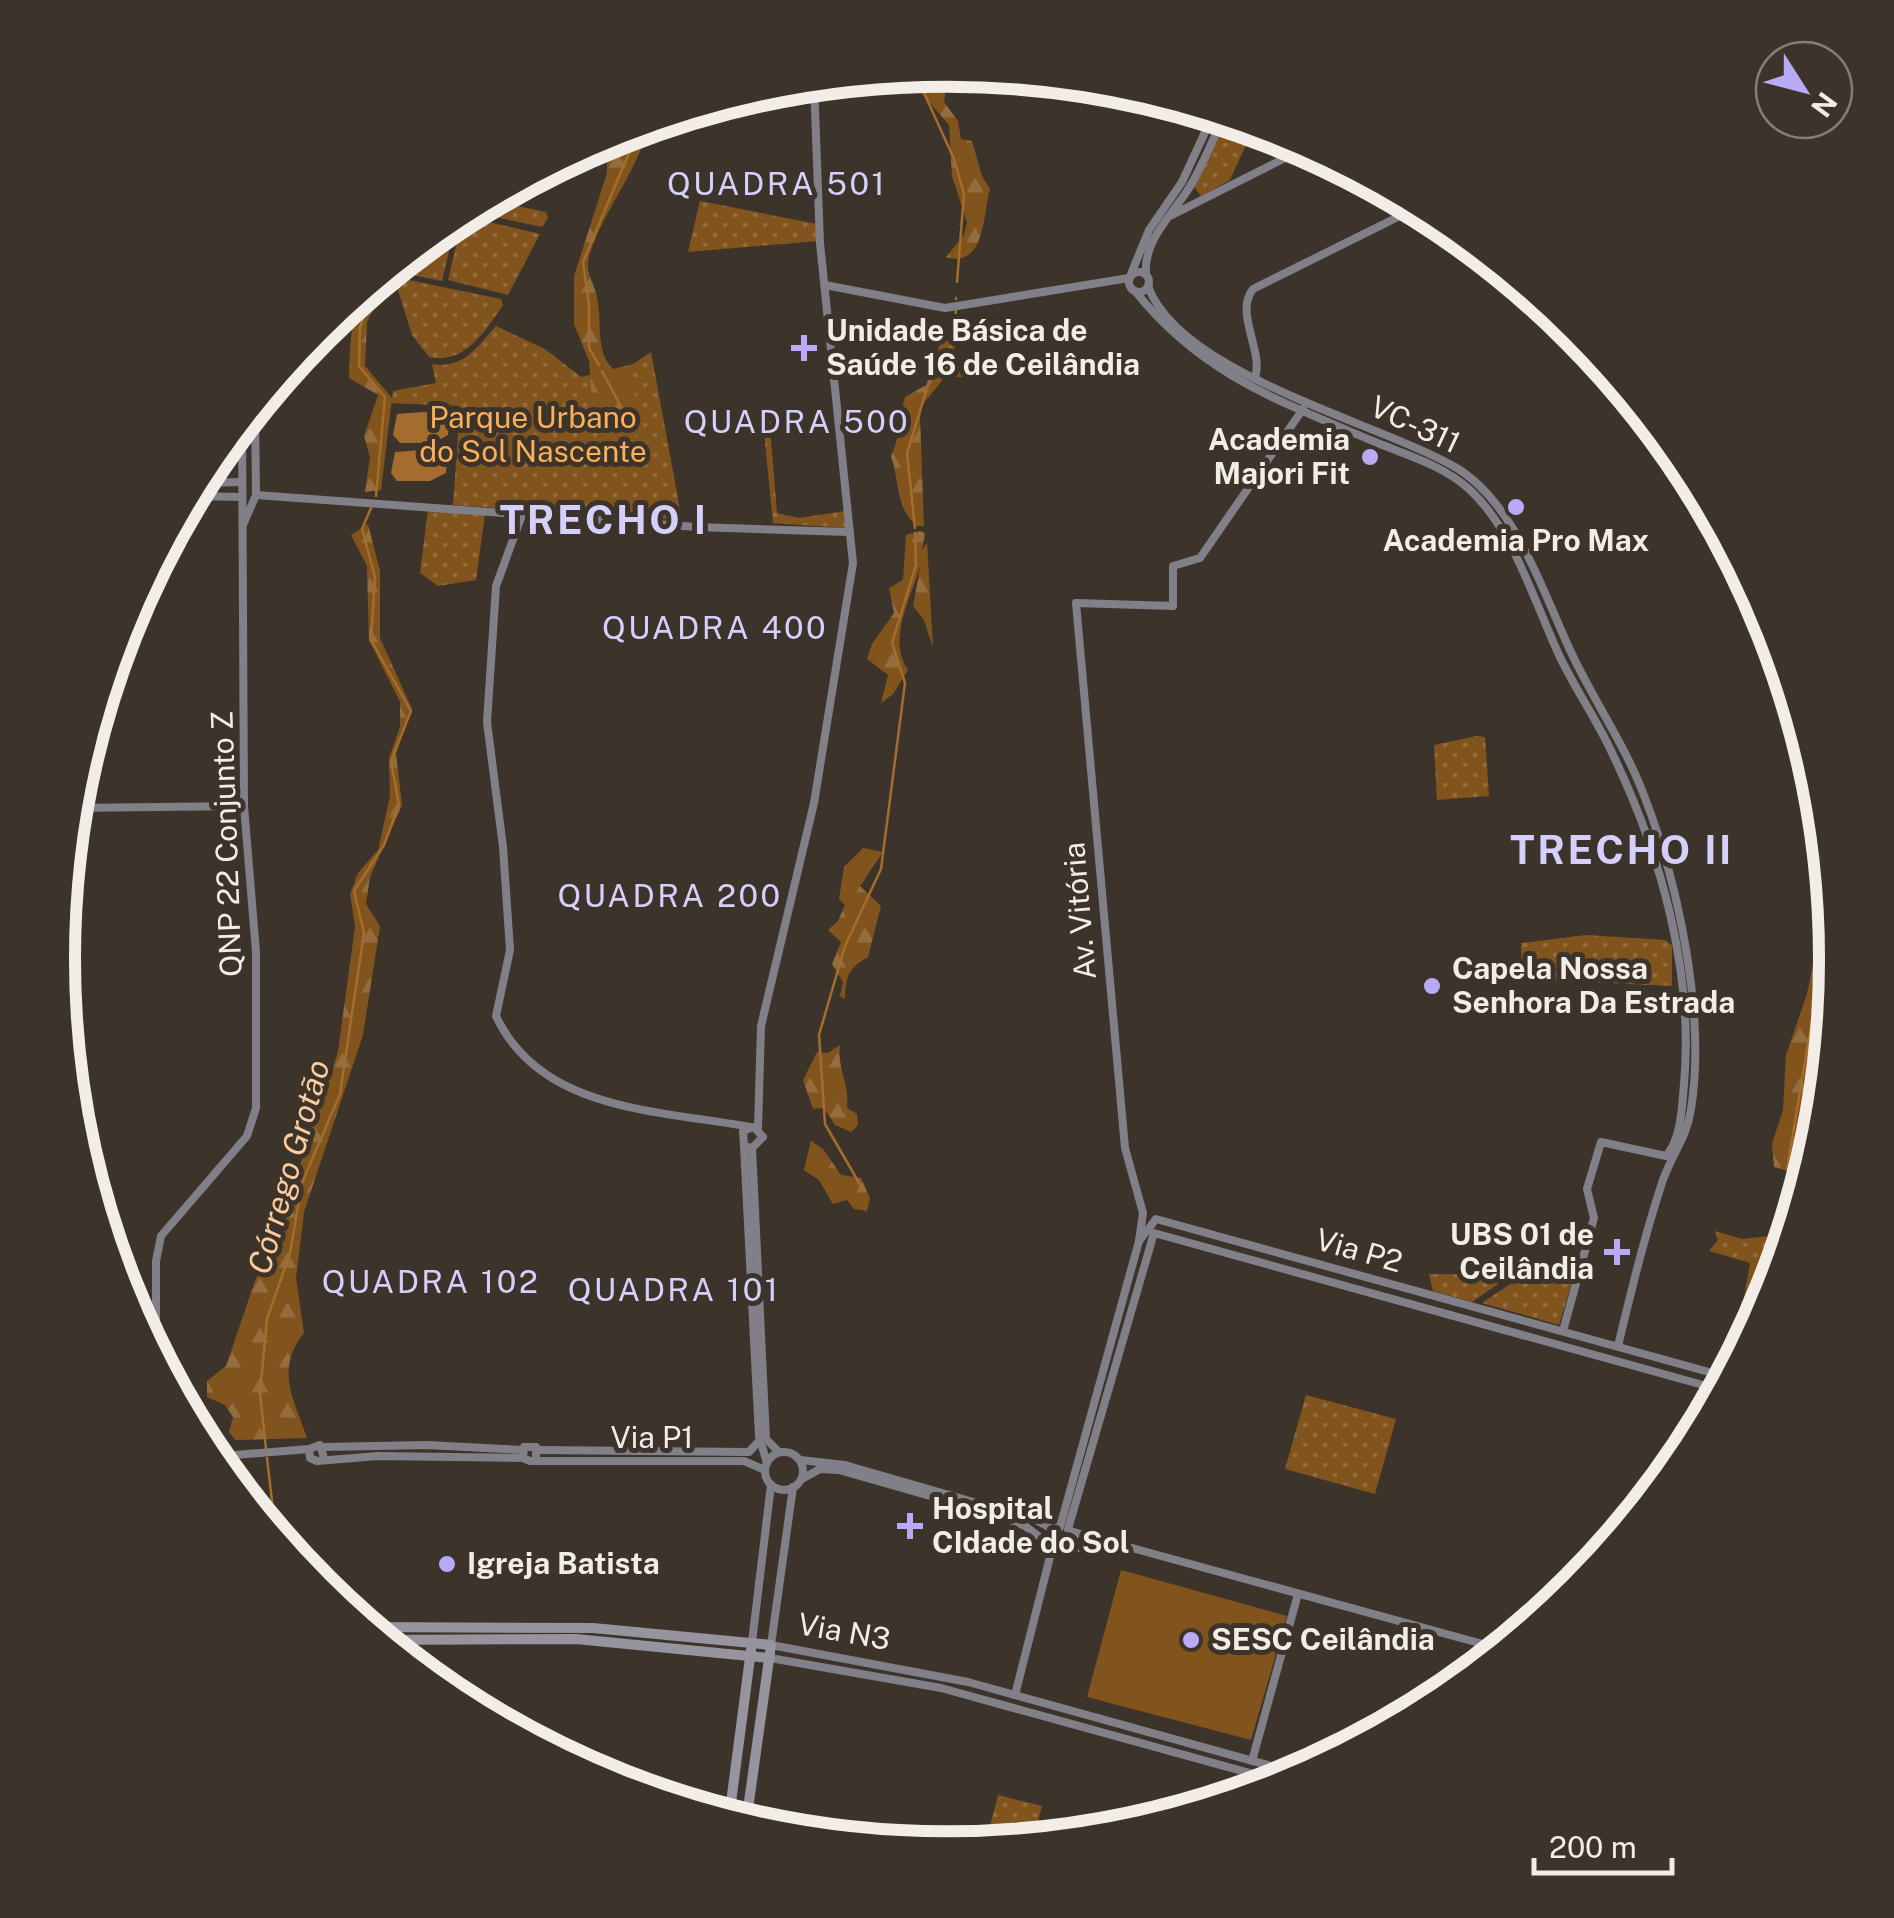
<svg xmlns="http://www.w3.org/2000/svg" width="1894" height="1918" viewBox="0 0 1894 1918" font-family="'Public Sans',sans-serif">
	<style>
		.grass { fill: url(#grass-dots) }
		.forest { fill: url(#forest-firs) }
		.garden { fill: #82541d }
		.water { fill: #a46d2d }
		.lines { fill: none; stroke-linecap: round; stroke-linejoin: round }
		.stream { stroke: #a46d2d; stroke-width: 2.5 }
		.secondary { stroke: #818088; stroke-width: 8 }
		.primary { stroke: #95949f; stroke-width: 10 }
		.poi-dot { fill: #b7abf8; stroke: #3c342b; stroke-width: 4 }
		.labels { text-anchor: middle; stroke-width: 10; stroke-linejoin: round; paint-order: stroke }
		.poi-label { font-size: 30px; font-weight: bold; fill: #f3ede8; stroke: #3c342b; text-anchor: start }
		.park-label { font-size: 30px; fill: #fcaf59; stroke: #3c342b }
		.street-label { font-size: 30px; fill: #f3ede8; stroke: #3c342b }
		.neighbourhood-label { font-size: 32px; letter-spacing: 2.5px; fill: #d5d0fb; stroke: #3c342b }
		.water-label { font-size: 32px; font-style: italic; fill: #fccc9d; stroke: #3c342b }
		.district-label { font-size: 40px; font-weight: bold; letter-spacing: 2.5px; fill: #d5d0fb; stroke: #3c342b }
		.rim { fill: none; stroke: #f3ede8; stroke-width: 12 }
	</style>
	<defs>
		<pattern id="grass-dots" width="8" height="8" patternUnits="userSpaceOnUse" patternTransform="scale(2.5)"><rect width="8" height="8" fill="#82541d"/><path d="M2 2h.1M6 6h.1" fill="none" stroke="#946d3e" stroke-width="1.8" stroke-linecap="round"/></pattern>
		<pattern id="forest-firs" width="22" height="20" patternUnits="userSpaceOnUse" patternTransform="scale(2.5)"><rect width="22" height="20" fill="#82541d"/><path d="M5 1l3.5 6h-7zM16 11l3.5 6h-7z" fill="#946d3e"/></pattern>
	</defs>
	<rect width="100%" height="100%" fill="#3c342b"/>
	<g class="grass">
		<path d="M1225,118l29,9 -24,53 -29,16 -7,-9z"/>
		<path d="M489,200l57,12 2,6 -6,9 -74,-16z"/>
		<path d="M700,201l117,23 1,17 -130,11z"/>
		<path d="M463,216l77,18 -32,61 -60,-15z"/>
		<path d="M457,217l-15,64 -44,-9 1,-8z"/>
		<path d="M399,278l102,21 2,6c-18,26 -38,60 -74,52l-17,-22 -16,-51z"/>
		<path d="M496,326l49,23 36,28 52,-13 18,-12 31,168 -229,-15 7,-99 -69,-3 2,-12 43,-8 -4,-19c32,5 44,-16 64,-38z"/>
		<path d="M775,421l-1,9 -4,-2 7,85 22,5 46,-7 1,17 -73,-5 -10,-101z"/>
		<path d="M428,510l57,4 -9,66 -38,6 -18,-13z"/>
		<path d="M1477,736l8,1 4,59 -52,4 -3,-55z"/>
		<path d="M1586,935l79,5 7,5v41l-150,-7 -1,-36z"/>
		<path d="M1715,1231l27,8 47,-5 -31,86 -17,-4 9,-53 -41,-12 9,-11z"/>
		<path d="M1429,1274l70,1 9,2 -36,25 -39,-11z"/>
		<path d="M1519,1278l53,4 -13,43 -77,-22z"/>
		<path d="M1306,1395l90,24 -21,75 -90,-25z"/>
		<path d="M998,1795l44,11 -9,34 -48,5z"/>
	</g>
	<g class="forest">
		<path d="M949,70l-5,32 14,19 3,18 11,2 10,35 8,13c-7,23 -4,80 -44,68l18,-22 3,-13 -15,-46 -3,-51 -44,-51z"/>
		<path d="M649,124c-11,47 -44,84 -59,129 -5,17 0,22 5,37 11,32 -7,71 33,89l16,35 -8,22 -24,2 -18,-16 -5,-61 -15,-37v-48l33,-103v-36z"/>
		<path d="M381,279l1,12 -15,31 -2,44 27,32 -11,92 -16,2 5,-35 -6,-21 14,-41 -29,-17c2,-40 -1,-73 32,-99z"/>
		<path d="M941,341h9l5,7 -6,7 8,10h8l-1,12h-19l-22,27 -3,13 4,109h-7c-22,-18 -17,-44 -26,-70 10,-21 8,-38 14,-59l21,-12z"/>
		<path d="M368,524l12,47v67l32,71 -16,44 6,52 -32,72 -4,27 14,22 -17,109 -59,177 -8,66 8,55c-29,37 -11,64 3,105l-72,2 -6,-8 4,-15 -8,-12 -18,-8v-16l19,-15 30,-88 22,-29 -2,-25 34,-84 -5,-31 8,-21 19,-16 6,-21 17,-124 -5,-33 8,-21 20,-23 12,-54 -1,-38 11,-31v-25l-31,-62 -2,-74 -16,-31z"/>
		<path d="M920,531l5,2 -3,17 5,-7 6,105 -9,-28 -11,-14 8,-43c-8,31 -35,76 -13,107l-15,24 -12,9 7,-28 -21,-16 5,-15 22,-31 -5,-25 14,-8 3,-45z"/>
		<path d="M863,848l20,4 -23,34 21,20 -13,51c-20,11 -22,20 -23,42l-5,-3 3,-14 -11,-18 9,-22 -13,-12 10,-9 7,-16 -6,-6 5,-32z"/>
		<path d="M1829,887l7,76 -42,210 -20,-6 -2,-23 11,-34 3,-55 21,-61z"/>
		<path d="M840,1045c-3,24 10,39 7,63l10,6 1,11 -7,7 -16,-7 -11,-17 -11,1 -10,-29 14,-28 11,1z"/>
		<path d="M811,1141l12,8 18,26 20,3 9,20 -3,13 -13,-2 -7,-9 -14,4 -14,-24 -15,-10z"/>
	</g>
	<path class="garden" d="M1121,1570l166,46 -36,124 -164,-43z"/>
	<g class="water">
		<path d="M423,412l22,2 5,4 -2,17 -15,8h-33l-7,-8 4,-21z"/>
		<path d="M421,450l22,2 4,4 -1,17 -16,8h-33l-6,-8 4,-21z"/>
	</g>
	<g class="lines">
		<g class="stream">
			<path d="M915,73l39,86 10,35 -7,88"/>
			<path d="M956,299v-1"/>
			<path d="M599,365l-10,-17v-44l-6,-42 57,-135"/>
			<path d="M602,371l24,45"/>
			<path d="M376,496l9,-99 -26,-31 1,-39 17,-45"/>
			<path d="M915,528l-8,-75 21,-68 25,-43 3,-32"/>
			<path d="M1787,1169l44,-262"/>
			<path d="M862,1188l-37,-64 -6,-89 26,-89 36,-77 24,-186 -13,-40 24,-78 -1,-32"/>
			<path d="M266,1449l-6,-56 7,-74 23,-66 12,-70 38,-89 24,-161 -10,-42 30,-46 15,-40 -8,-44 20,-50 -40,-71 4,-63 -13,-48 9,-21"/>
			<path d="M267,1458l8,69"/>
			<path d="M276,1534v3"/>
		</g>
		<g class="secondary">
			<path d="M1172,215l135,-68"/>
			<circle cx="1139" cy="282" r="10"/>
			<path d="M1131,274l18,-44 33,-48 31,-67"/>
			<path d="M1146,274c-3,-36 30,-62 46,-91 12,-21 21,-44 31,-65"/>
			<path d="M825,285l120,23 184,-30"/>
			<path d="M1148,286c31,88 229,136 307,181 60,35 87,123 115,183 23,50 56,96 75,148 34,88 61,218 46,311 -4,30 -22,49 -30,77 -17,52 -30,106 -43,160"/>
			<path d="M1135,291c66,83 144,110 240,151 32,13 67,23 94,47 44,40 65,112 90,166 16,34 38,65 54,100 48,100 81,217 71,329 -2,23 -3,56 -18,72l-65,-14 -14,47 7,29 -31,113"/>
			<path d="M1255,378c9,-27 -21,-65 -2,-89l165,-82"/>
			<path d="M198,483l44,-1"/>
			<path d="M256,495l441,32 152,5"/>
			<path d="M191,496l51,1"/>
			<path d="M522,515l-26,71 -9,136 16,125 7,103 -14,66c45,96 164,94 254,111"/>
			<path d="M243,525l13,-30 -1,-88"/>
			<path d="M72,808l172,-2"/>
			<path d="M69,842l3,260"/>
			<path d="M758,1128l3,-102 53,-223 39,-240 -33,-320 -6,-160"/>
			<path d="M744,1146l15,290 8,27"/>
			<path d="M752,1148l11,-11 -9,-10 -11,4 1,15 8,2 14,291 13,13"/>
			<path d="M1139,1241l4,-28 -18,-65 -49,-545 97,3v-40l27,-8 103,-149"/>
			<path d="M156,1357v-96l5,-25 86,-100 9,-28v-156l-12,-146 -2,-384"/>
			<path d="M323,1447l104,-2 95,5"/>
			<path d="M538,1450l211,2 10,-11"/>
			<circle cx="784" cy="1471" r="19"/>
			<path d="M210,1457l99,-8"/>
			<path d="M324,1458l-4,-13 -11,4 1,9 7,3 61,-5 145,2"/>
			<path d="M536,1458v-11h-12l-1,11 7,3h214l21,9"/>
			<path d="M800,1460l45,5 191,55 18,10"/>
			<path d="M802,1479l18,-10 19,1 161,46 25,10 25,19"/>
			<path d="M793,1487l-22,158 197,37 332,92"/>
			<path d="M1060,1527l79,-286 17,-22 571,158"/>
			<path d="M1057,1528l-8,13 7,11 54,-10"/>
			<path d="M1068,1529l86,-296 567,157"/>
			<path d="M1070,1531l431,118"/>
			<path d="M1069,1550l5,-12 -4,-7"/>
			<path d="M752,1642l19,-157"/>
			<path d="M770,1658l171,30 341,94"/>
			<path d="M1015,1695l37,-146"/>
			<path d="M1252,1761l46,-167"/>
			<path d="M1242,1795l6,-22"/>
		</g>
		<g class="primary">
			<path d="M366,1627l227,1 178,17 -25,178"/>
			<path d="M381,1640l195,-1 194,19"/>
			<path d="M729,1818l22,-168"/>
		</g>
	</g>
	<g class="poi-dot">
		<path d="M799 333h10v10h10v10h-10v10h-10v-10h-10v-10h10z"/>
		<circle cx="1370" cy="457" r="10"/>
		<circle cx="1516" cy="507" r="10"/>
		<circle cx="1432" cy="986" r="10"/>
		<path d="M1612 1237h10v10h10v10h-10v10h-10v-10h-10v-10h10z"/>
		<path d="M905 1511h10v10h10v10h-10v10h-10v-10h-10v-10h10z"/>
		<circle cx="447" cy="1564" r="10"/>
		<circle cx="1191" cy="1640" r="10"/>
	</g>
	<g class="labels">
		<g class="poi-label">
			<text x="826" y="341">Unidade Básica de<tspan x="826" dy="34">Saúde 16 de Ceilândia</tspan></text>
			<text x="1350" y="450" text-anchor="end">Academia<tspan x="1350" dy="34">Majori Fit</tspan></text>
			<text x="1516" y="551" text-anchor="middle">Academia Pro Max</text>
			<text x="1452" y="979">Capela Nossa<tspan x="1452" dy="34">Senhora Da Estrada</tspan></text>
			<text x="1594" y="1245" text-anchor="end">UBS 01 de<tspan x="1594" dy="34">Ceilândia</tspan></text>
			<text x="932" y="1519">Hospital<tspan x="932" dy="34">CIdade do Sol</tspan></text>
			<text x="467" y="1574">Igreja Batista</text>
			<text x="1211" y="1650">SESC Ceilândia</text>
		</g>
		<g class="park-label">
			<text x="533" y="428">Parque Urbano<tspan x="533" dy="34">do Sol Nascente</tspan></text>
		</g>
		<g class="street-label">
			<text transform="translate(1415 425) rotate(25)" y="10">VC-311</text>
			<text transform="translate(227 844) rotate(-92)" y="10">QNP 22 Conjunto Z</text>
			<text transform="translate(1080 911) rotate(-95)" y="10">Av. Vitória</text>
			<text transform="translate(1359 1251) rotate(16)" y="10">Via P2</text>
			<text x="652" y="1448">Via P1</text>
			<text transform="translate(844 1632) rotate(10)" y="10">Via N3</text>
		</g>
		<g class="neighbourhood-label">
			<text x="777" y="195">QUADRA 501</text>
			<text x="797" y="433">QUADRA 500</text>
			<text x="715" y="639">QUADRA 400</text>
			<text x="670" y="907">QUADRA 200</text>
			<text x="431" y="1293">QUADRA 102</text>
			<text x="674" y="1301">QUADRA 101</text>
		</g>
		<g class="water-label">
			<text transform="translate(289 1167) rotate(-74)" y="11">Córrego Grotão</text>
		</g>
		<g class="district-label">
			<text x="604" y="534">TRECHO I</text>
			<text x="1622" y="864">TRECHO II</text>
		</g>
	</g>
	<path d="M0 0H1894V1918H0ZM75 959a872 872 0 1 1 1744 0a872 872 0 1 1-1744 0Z" fill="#3c342b" fill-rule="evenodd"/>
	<path class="rim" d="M75 959a872 872 0 1 1 1744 0a872 872 0 1 1-1744 0Z"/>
	<g transform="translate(1804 90) rotate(126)"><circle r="48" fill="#3c342b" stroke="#857e77" stroke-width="2.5"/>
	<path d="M0-8L18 38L0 25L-18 38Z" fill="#b7abf8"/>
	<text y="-15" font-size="28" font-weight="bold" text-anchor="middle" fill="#f3ede8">N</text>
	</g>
	<path d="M1534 1858v15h138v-15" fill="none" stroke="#f3ede8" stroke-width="5"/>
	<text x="1549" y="1858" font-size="30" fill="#f3ede8" stroke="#3c342b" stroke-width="8" paint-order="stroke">200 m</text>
</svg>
